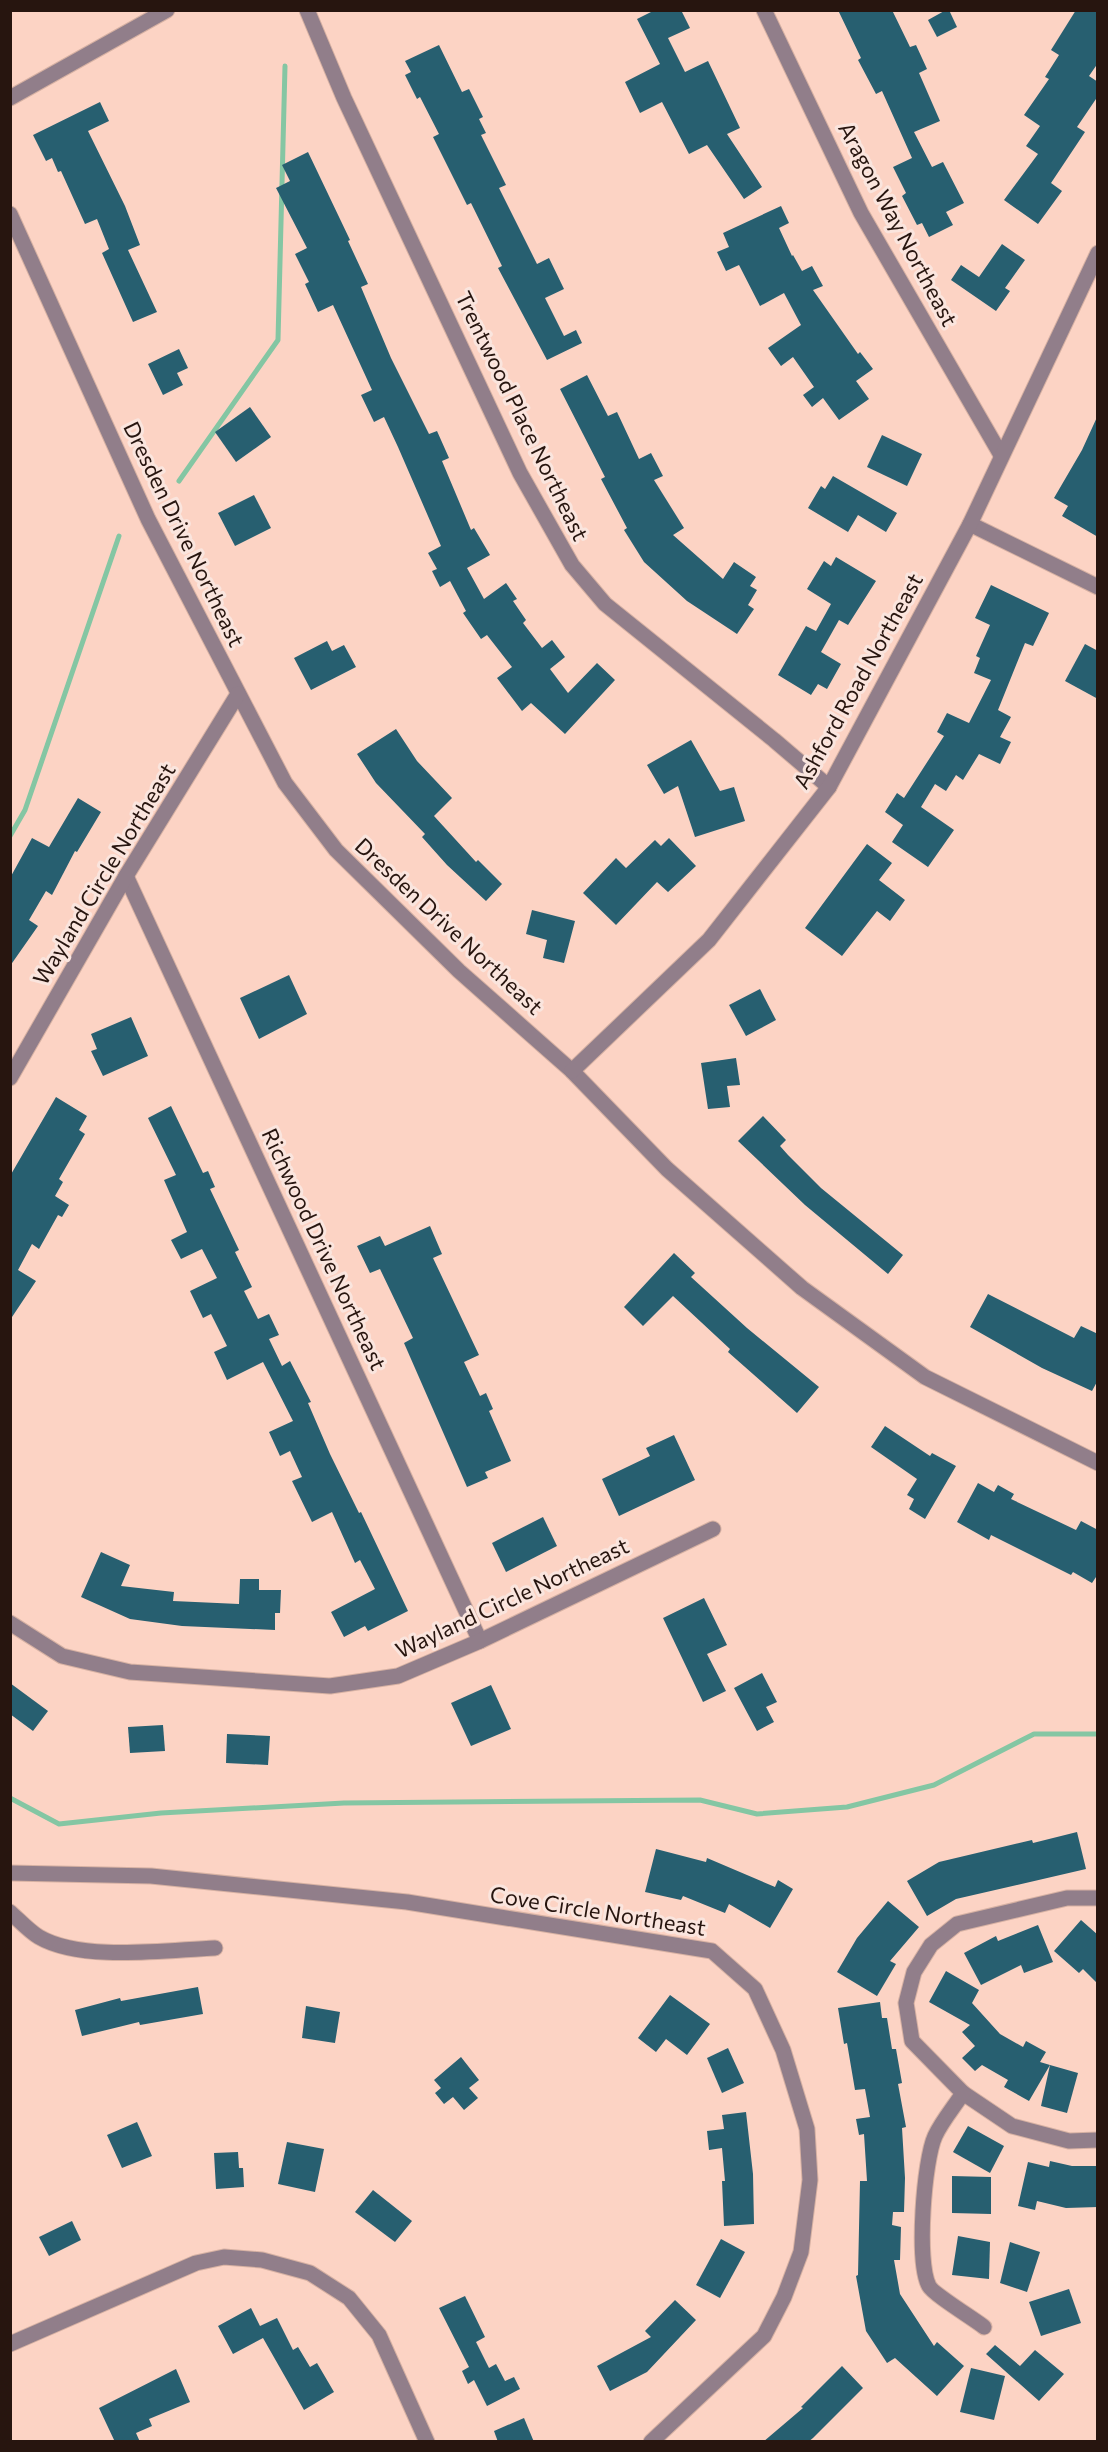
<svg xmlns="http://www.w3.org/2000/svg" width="1108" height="2452" viewBox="0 0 1108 2452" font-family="Commissioner,sans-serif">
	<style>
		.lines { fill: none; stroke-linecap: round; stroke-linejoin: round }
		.stream { stroke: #84c6a3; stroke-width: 5 }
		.building { fill: #275f70 }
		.minor-casing { stroke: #d6b1a3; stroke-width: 17 }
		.minor { stroke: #917e8a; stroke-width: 15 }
		.labels { text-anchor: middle; stroke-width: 6; stroke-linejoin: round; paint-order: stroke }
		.street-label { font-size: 22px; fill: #27150f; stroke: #fae5de }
	</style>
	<rect width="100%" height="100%" fill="#fcd3c4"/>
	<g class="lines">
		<g class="stream">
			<path d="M179,481l99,-141 7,-274"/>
			<path d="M10,836l15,-26 94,-274"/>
			<path d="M10,1798l49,26 102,-11 183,-10 356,-3 57,14 90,-7 87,-22 100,-51h64"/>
		</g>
	</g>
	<g class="building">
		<path d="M655,10h26l9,18 -22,10 17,34 23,-11 32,67 -13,6 35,53 -18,12 -37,-54 -18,9 -27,-52 -22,11 -15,-31 35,-18 -23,-45z"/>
		<path d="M838,10h54l18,37 6,-2 11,24 -8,4 21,48 -26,11 18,35 11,-5 21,41 -18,9 7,13 -24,12 -7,-14 -5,2 -15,-29 4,-3 -13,-26 19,-9 -30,-67 -6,3 -18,-34 3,-2z"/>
		<path d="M946,10h3l8,17 -20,10 -9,-17z"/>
		<path d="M1076,10h22v53l-9,13 9,6v14l-21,31 8,5 -34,51 11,8 -24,33 -34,-24 34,-46 -12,-8 14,-20 -16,-11 25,-36 -4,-2 14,-22 -8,-5z"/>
		<path d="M439,45l23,47 7,-3 14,28 -4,2 7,14 -5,2 25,50 -7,3 38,76 12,-6 15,31 -19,9 19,38 12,-6 6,13 -35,17 -49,-92 4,-2 -31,-63 -4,2 -34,-68 6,-3 -19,-37 -3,2 -12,-24 6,-3 -6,-11z"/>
		<path d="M100,102l9,19 -21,10 37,75 15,39 -12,5 29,62 -24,10 -31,-69 7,-4 -12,-30 -12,5 -24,-53 -3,1 -6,-14 -6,3 -13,-26z"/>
		<path d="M308,152l42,88 -2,1 20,43 -7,3 30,71 38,76 8,-3 12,27 -7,3 29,69 3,-2 16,27 -23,13 17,31 22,-16 11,16 -4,2 13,19 -3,3 19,25 10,-8 13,17 -15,12 18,24 29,-30 18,17 -50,54 -34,-31 -9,8 -25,-33 15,-11 -25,-32 -6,4 -18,-26 3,-2 -16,-30 -10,6 -8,-16 5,-2 -9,-16 13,-7 -43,-99 -14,-30 -10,5 -13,-27 11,-5 -39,-85 -15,7 -13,-28 4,-2 -14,-28 12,-6 -31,-60 14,-7 -8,-16z"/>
		<path d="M781,206l8,17 -10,5 13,28 1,-1 9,16 10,-5 11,20 -10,4 45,64 2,-2 13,17 -17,12 13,18 -30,21 -16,-22 -11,9 -9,-12 11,-8 -21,-30 -12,9 -13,-18 33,-23 -17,-32 -24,13 -21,-41 -13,6 -9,-19 12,-5 -6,-14z"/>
		<path d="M1002,244l23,16 -20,28 5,3 -14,20 -45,-31 10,-15 18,12z"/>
		<path d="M179,349l9,19 -11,5 6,12 -20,10 -15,-31z"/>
		<path d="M587,375l21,41 9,-4 22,47 12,-6 12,23 -9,4 30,48 -11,7 50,44 11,-17 22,15 -6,9 7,4 -9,15 6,4 -17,25 -50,-33 -43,-39 -20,-32 3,-2 -26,-49 4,-2 -45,-88z"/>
		<path d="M250,407l21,30 -35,25 -21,-30z"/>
		<path d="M1098,415v122l-36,-21 6,-10 -14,-8 28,-48z"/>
		<path d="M882,435l40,19 -15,32 -40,-19z"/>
		<path d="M833,476l64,37 -11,19 -28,-17 -10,17 -40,-24 13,-22 4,3z"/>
		<path d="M254,495l17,33 -36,18 -17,-33z"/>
		<path d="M836,557l40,24 -28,44 -9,-5 -18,32 20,12 -14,25 -9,-5 -7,11 -33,-20 28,-49 10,5 15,-27 -24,-15 17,-28 7,5z"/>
		<path d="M991,585l58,28 -16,33 -8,-3 -27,67 13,7 -11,20 11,5 -11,22 -21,-10 -16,26 -7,-5 -10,16 -11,-7 -14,23 33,23 -26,37 -36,-25 11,-17 -18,-13 12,-19 7,5 40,-62 -7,-4 10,-19 22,10 22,-43 -17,-7 6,-15 -4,-2 14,-31 -15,-7z"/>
		<path d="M327,641l5,10 12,-6 12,22 -45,23 -17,-32z"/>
		<path d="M1085,644l13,7v48l-33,-18z"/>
		<path d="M396,729l21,32 35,37 -18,18 42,46 2,-2 24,24 -16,17 -39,-36 -25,-28 3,-3 -49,-51 -19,-29z"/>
		<path d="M691,740l29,51 14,-4 11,34 -50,16 -17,-51 -14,8 -17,-29z"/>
		<path d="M78,798l23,14 -24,40 -2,-1 -23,44 -6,-4 -17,29 9,6 -28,40v-88l22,-40 17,9z"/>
		<path d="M669,838l27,28 -28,26 -11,-10 -41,43 -33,-32 33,-35 10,10 29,-28 6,6z"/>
		<path d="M867,844l25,19 -13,17 26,20 -15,21 -13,-10 -35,45 -37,-28z"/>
		<path d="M532,910l43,11 -11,42 -21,-5 4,-18 -21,-6z"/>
		<path d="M289,975l18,39 -48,25 -19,-41z"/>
		<path d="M760,989l16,31 -30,16 -17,-31z"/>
		<path d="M131,1017l17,39 -45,20 -12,-25 6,-2 -6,-15z"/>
		<path d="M736,1058l4,27 -13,1 3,21 -22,2 -7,-46z"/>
		<path d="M56,1097l31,19 -8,14 6,4 -26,45 4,3 -8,14 14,9 -7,12 -4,-2 -19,34 -7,-5 -14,26 18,11 -26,39v-144z"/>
		<path d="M171,1106l32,67 5,-2 7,16 -5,2 29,61 -4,2 17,35 -8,4 14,28 11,-5 10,21 -10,4 13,27 8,-5 21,41 -3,1 22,51 29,59 2,-1 47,99 -40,20 -3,-5 -21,11 -13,-25 44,-23 -15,-29 -5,3 -23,-51 -20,10 -20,-41 10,-4 -12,-26 -10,5 -11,-24 24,-11 -30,-59 -36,18 -13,-28 13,-6 -16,-32 -8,4 -13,-27 27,-13 -15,-29 -21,10 -10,-19 16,-8 -23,-52 12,-5 -28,-57z"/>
		<path d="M763,1116l23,24 -6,6 8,9 33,33 82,67 -15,19 -83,-69 -67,-64z"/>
		<path d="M430,1226l12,28 -9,4 46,97 -15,7 16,34 6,-3 7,16 -4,2 22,50 -26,11 3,6 -21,9 -63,-144 9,-5 -33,-69 -10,4 -13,-27 23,-10 5,10z"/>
		<path d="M674,1253l21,20 -4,4 56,51 72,59 -22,26 -69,-61 2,-3 -57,-53 -30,30 -19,-19z"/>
		<path d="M988,1294l86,44 7,-12 17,8v46l-6,11 -50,-23 -72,-41z"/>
		<path d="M885,1426l45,30 2,-3 24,13 -31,53 -16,-10 5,-10 -7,-4 10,-16 -46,-32z"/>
		<path d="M674,1435l21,45 -76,36 -17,-37 48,-23 -4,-8z"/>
		<path d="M978,1483l16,9 4,-7 16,9 -3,5 65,31 5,-9 17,9v44l-6,9 -19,-11 -2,3 -80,-40 -2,5 -32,-18z"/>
		<path d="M543,1517l14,29 -51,26 -14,-29z"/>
		<path d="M101,1552l29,13 -9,21 53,6 -1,9 66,3 1,-25h19v11h22l-1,23h-5v17l-93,-4 -52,-7 -49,-22z"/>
		<path d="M704,1598l23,47 -20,9 19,37 -23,11 -40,-84z"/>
		<path d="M762,1673l15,29 -11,5 8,15 -17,9 -23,-43z"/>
		<path d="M10,1683l38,28 -15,20 -23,-17z"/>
		<path d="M491,1685l20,44 -40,17 -20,-43z"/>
		<path d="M163,1725l2,26 -35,2 -2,-26z"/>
		<path d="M227,1734l43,2 -2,29 -42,-2z"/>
		<path d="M1077,1832l9,37 -130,30 -29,17 -20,-35 32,-19 93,-22 1,3z"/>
		<path d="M656,1849l50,13 1,-4 68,29 3,-7 15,9 -23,39 -41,-24 -4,9 -42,-17 -2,4 -36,-8z"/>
		<path d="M888,1901l31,26 -29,34 6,3 -19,32 -40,-24 20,-34z"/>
		<path d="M1081,1920l17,15v49l-15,-15 -4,4 -25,-22z"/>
		<path d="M1038,1925l15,37 -29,11 -3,-8 -40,20 -17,-32 32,-17 2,5z"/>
		<path d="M946,1971l33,19 -7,13 28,31 23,13 3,-6 20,11 -6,10 10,3 -21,36 -25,-14 4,-7 -26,-15 -7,6 -13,-13 13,-12 -13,-14 8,-7 -41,-23z"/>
		<path d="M198,1987l5,27 -63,11 -1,-3 -57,14 -7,-26 45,-12 1,3z"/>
		<path d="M670,1995l40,29 -23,31 -21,-16 -10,13 -18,-14z"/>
		<path d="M880,2002l2,16h5l5,31h4l6,34 -4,1 8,43 -4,1 3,50 -1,34h-11l-1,13 9,2 -1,33h-6l6,34 34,52 3,-4 27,24 -27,30 -42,-38 -8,5 -21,-32 -10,-55 2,-1 2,-94h7l-3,-47 -5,1 -3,-16 14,-2 -5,-28 -10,1 -8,-47 -3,1 -6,-36z"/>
		<path d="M306,2006l34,6 -5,31 -33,-5z"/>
		<path d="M728,2048l16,35 -22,10 -15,-35z"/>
		<path d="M461,2057l18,23 -10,8 9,10 -14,12 -11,-13 -9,7 -9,-11 6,-5 -7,-8z"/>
		<path d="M1050,2065l28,8 -11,40 -26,-7z"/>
		<path d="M746,2112l7,62 1,50 -30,2 -2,-45h3l-3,-33 -13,2 -2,-19 17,-2 -2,-14z"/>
		<path d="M137,2122l15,34 -30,12 -15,-33z"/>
		<path d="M968,2126l36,20 -14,27 -37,-21z"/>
		<path d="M287,2142l37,7 -9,43 -37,-8z"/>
		<path d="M238,2152l1,16h4l1,19 -28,2 -2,-36z"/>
		<path d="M1050,2161l22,5h26v41l-32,1 -29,-7 -2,9 -17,-4 10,-44 21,5z"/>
		<path d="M952,2176l39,1v37l-39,-1z"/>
		<path d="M373,2190l39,31 -17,21 -40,-30z"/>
		<path d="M72,2221l9,19 -32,16 -10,-19z"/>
		<path d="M958,2236l32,6 -1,37 -37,-4z"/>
		<path d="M721,2239l24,13 -25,46 -24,-13z"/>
		<path d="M1010,2242l30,10 -13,40 -27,-9z"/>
		<path d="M1069,2289l12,34 -40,13 -12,-34z"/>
		<path d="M465,2296l20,41 -9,5 13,26 7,-4 9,17 9,-4 6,12 -33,17 -13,-26 -6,4 -6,-13 7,-4 -30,-59z"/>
		<path d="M675,2300l21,20 -49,52 -37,19 -13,-25 54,-29 -6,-6z"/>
		<path d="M251,2308l9,18 17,-8 16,32 5,-3 12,20 7,-4 17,29 -30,18 -41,-72 -30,16 -15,-28z"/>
		<path d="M995,2345l25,21 15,-16 29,24 -25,27 -53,-47z"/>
		<path d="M842,2366l21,22 -50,50 -5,4h-45l40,-34 -2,-1z"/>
		<path d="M971,2368l34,8 -11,44 -34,-8z"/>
		<path d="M176,2369l14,33 -41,17 3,7 -16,7 4,9h-25l-16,-34z"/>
		<path d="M524,2418l10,24h-36l-4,-11z"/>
	</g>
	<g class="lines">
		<defs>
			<g id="minor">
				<path d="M307,10l37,88 176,375 52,92 33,39 169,136 55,47"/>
				<path d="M764,10l97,203 140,242"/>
				<path d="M10,98l157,-88"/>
				<path d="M10,214l138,305 137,264 51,67 123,121 113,100 95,98 135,119 123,89 173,86"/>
				<path d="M970,524l128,63"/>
				<path d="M126,876l354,765"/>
				<path d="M572,1071l137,-131 120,-153 141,-263 128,-271"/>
				<path d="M10,1078l116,-202 112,-182"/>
				<path d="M10,1623l52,33 68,16 200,14 68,-10 82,-35 233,-112"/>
				<path d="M10,1873l141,3 256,26 305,49 43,38 28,61 24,79 3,51 -9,72 -17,45 -20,39 -113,106"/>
				<path d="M10,1912c9,8 19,19 29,25 43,25 127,13 176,11"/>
				<path d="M963,2093l49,33 57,15 29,-1"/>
				<path d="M984,2327c-10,-8 -51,-33 -55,-41 -13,-24 -5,-126 6,-150 7,-15 19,-29 28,-43l-51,-52 -6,-38 8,-31 17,-27 26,-21 110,-26h31"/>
				<path d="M10,2344l186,-81 28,-6 38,3 48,13 39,25 30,37 48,107"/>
			</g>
		</defs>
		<use href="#minor" class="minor-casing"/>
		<use href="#minor" class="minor"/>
	</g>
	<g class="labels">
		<g class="street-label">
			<text transform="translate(898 224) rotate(62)" y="8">Aragon Way Northeast</text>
			<text transform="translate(522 416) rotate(64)" y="8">Trentwood Place Northeast</text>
			<text transform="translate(184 534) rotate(64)" y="8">Dresden Drive Northeast</text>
			<text transform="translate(858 681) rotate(-61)" y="8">Ashford Road Northeast</text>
			<text transform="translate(104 874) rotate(-59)" y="8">Wayland Circle Northeast</text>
			<text transform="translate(449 926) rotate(43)" y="8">Dresden Drive Northeast</text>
			<text transform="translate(324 1249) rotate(65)" y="8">Richwood Drive Northeast</text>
			<text transform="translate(512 1598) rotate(-25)" y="8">Wayland Circle Northeast</text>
			<text transform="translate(598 1911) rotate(9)" y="8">Cove Circle Northeast</text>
		</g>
	</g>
	<rect width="1108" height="2452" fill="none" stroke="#27150f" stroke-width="24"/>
</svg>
